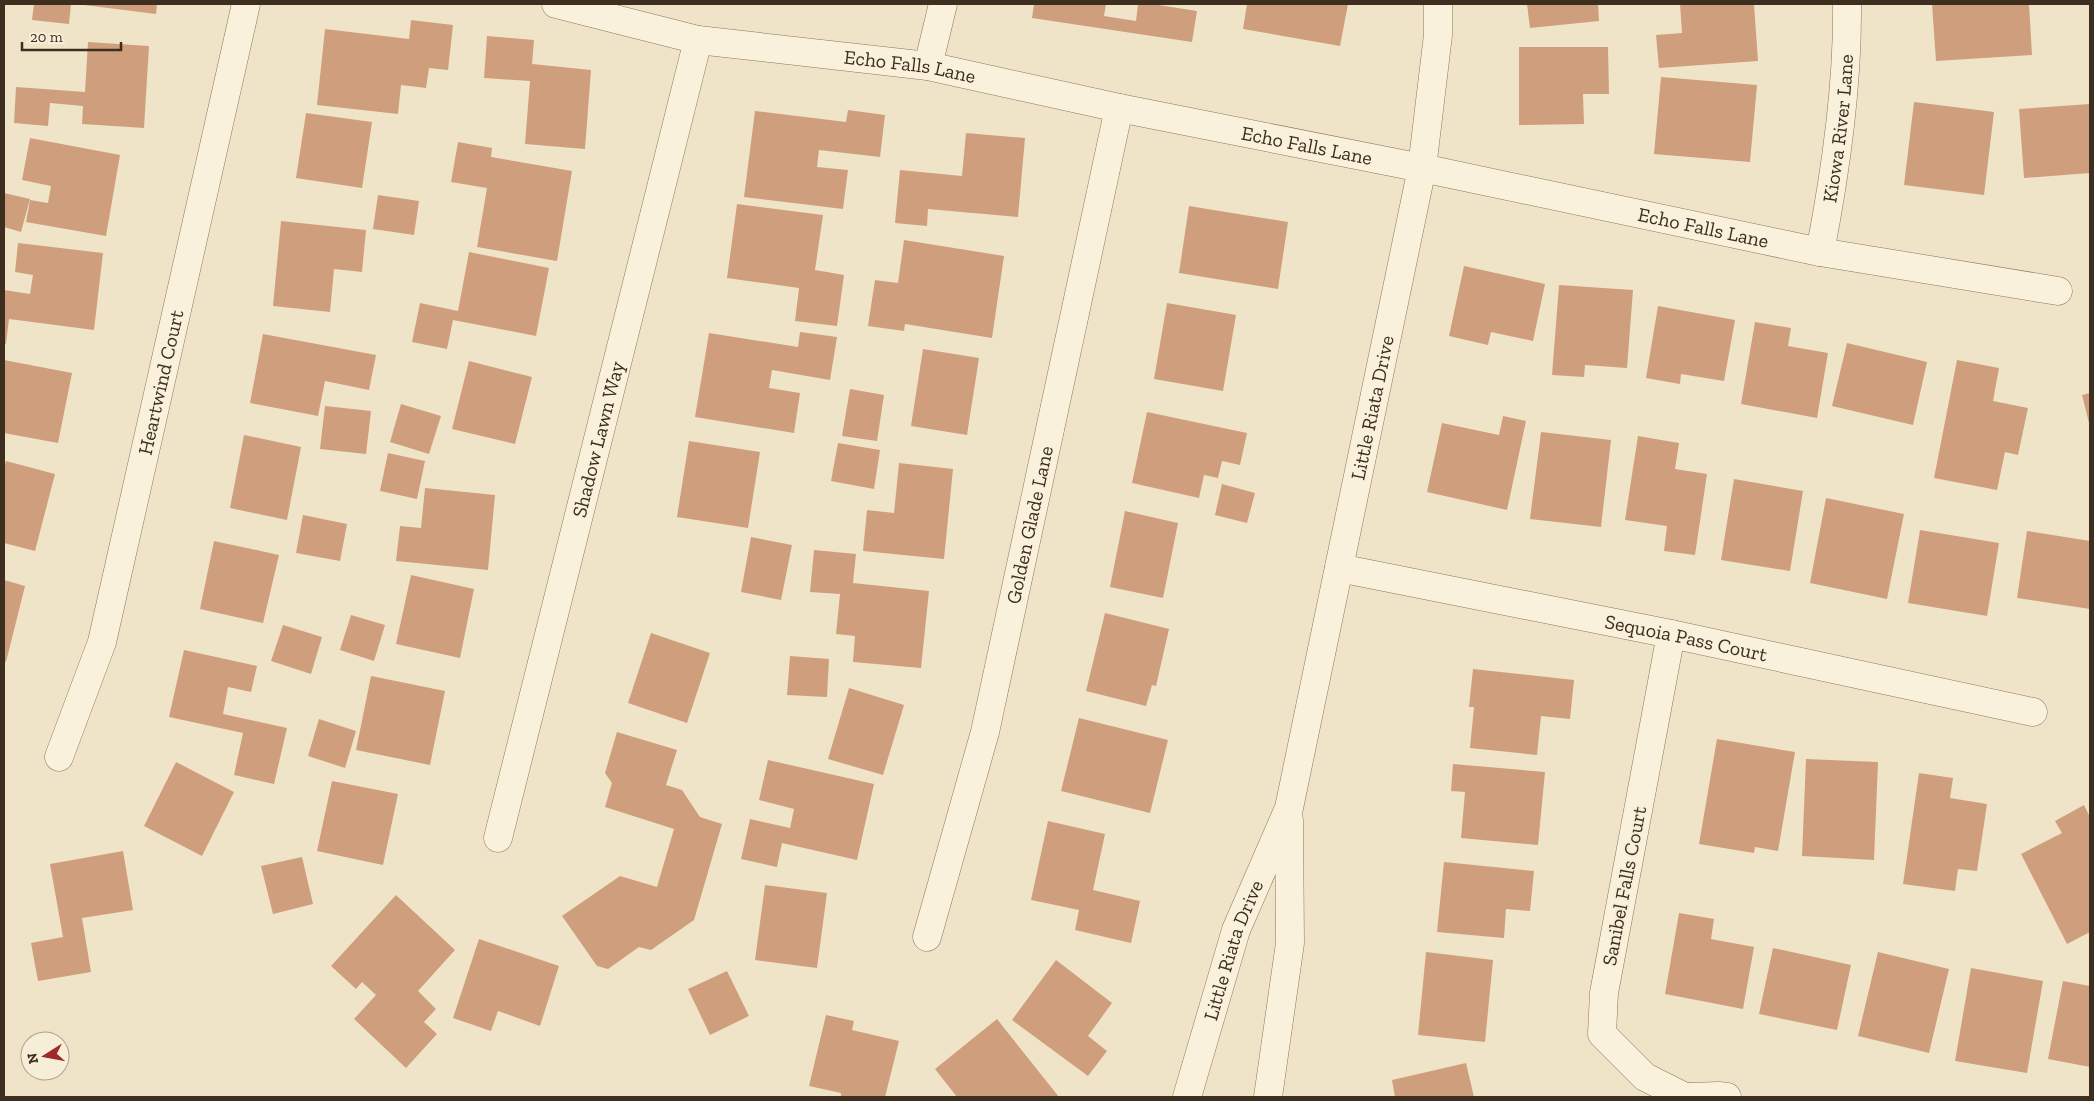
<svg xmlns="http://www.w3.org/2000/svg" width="2094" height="1101" viewBox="0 0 2094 1101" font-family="'Zilla Slab',serif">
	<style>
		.building { fill: #cf9f7d }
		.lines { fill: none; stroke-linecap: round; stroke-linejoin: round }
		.minor-casing { stroke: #8d765c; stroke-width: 29 }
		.minor { stroke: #faf1dc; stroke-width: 28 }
		.labels { text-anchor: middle; stroke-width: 4; stroke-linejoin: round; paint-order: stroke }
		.street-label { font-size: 20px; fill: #3d2e20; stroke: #f7eed8 }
	</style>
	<rect width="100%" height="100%" fill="#f0e4c8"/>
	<g class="building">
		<path d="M34,4h37l-2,20 -37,-4z"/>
		<path d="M76,4h81l-1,10z"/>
		<path d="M1034,4h72l-2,12 32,5 2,-17h14l45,7 -5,31 -160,-24z"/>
		<path d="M1247,4h101l-8,42 -97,-17z"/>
		<path d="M1527,4h71l1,17 -69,7z"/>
		<path d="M1680,4h74l4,57 -99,7 -3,-33 26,-2z"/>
		<path d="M1932,4h97l3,51 -96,6z"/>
		<path d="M411,20l42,5 -5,45 -19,-2 -3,20 -25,-3 -3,29 -81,-9 8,-76 84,10z"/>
		<path d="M487,36l47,4 -2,24 59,6 -6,79 -60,-5 5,-63 -46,-3z"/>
		<path d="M88,42l61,4 -5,82 -62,-4 1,-18 -33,-3 -2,23 -34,-3 2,-36 69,5z"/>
		<path d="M1519,47h89l1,47h-26l1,30 -65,1z"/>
		<path d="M1661,77l96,8 -7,77 -96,-8z"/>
		<path d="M1914,102l80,10 -10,83 -80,-10z"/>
		<path d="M2090,104v69l-66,5 -5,-69z"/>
		<path d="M848,110l37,5 -5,42 -61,-7 -2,17 31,3 -5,39 -99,-12 11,-86 91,11z"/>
		<path d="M306,113l66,9 -10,66 -66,-10z"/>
		<path d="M966,133l59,5 -7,79 -90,-8 -1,17 -32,-3 5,-53 62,6z"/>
		<path d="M30,138l90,17 -14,81 -80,-14 4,-22 18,3 3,-17 -29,-6z"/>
		<path d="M458,142l34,6 -1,9 81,14 -15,90 -80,-14 10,-59 -36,-6z"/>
		<path d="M4,193l26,6 -9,33 -17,-5z"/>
		<path d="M378,195l41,6 -5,34 -41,-6z"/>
		<path d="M737,204l86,11 -8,55 29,5 -7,51 -42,-5 4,-33 -72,-10z"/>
		<path d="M1189,206l99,16 -10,67 -99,-16z"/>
		<path d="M281,221l85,9 -4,42 -28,-3 -4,43 -57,-6z"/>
		<path d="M904,240l100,16 -12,82 -87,-14 -1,7 -36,-5 7,-46 23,3z"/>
		<path d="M18,243l85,10 -9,77 -85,-11 -3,25 -2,-1v-53l26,4 3,-19 -18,-3z"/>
		<path d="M469,252l80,16 -13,68 -83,-16 -6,29 -35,-7 8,-39 38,8z"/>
		<path d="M1464,266l81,18 -12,57 -42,-9 -3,13 -39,-9z"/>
		<path d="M1559,285l74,5 -6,78 -42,-3 -1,12 -32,-2z"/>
		<path d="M1167,303l69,12 -13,76 -69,-12z"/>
		<path d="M1658,306l77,14 -11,61 -43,-7 -1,10 -34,-6z"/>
		<path d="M1755,322l36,6 -3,18 40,7 -11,65 -76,-14z"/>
		<path d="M800,332l37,5 -7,43 -58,-10 -3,18 31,5 -6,40 -99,-16 14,-84 89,14z"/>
		<path d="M263,334l113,21 -7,35 -44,-9 -7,35 -68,-13z"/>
		<path d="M1847,343l80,19 -14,63 -81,-19z"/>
		<path d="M923,349l56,9 -12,77 -56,-9z"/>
		<path d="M4,360l68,13 -14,70 -54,-10z"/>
		<path d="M1957,360l42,8 -6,33 35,7 -10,47 -13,-3 -8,38 -63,-12z"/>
		<path d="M469,361l63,16 -17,67 -63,-15z"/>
		<path d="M850,389l34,6 -7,46 -35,-5z"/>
		<path d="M2090,393v34l-8,-32z"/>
		<path d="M401,404l40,12 -12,38 -39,-12z"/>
		<path d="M325,406l46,5 -5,43 -46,-5z"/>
		<path d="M1147,412l100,21 -7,32 -18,-4 -4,17 -14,-3 -5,23 -67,-15z"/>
		<path d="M1503,416l23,5 -19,89 -80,-18 15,-69 57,12z"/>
		<path d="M1541,432l70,8 -10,87 -71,-8z"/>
		<path d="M244,435l57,12 -14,73 -57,-12z"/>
		<path d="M1638,436l41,7 -4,26 32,5 -12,81 -31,-4 3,-25 -42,-6z"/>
		<path d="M689,441l71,11 -12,76 -71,-11z"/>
		<path d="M838,443l42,7 -6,39 -43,-8z"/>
		<path d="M388,453l37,8 -8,38 -37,-8z"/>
		<path d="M6,461l49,13 -20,77 -31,-8v-75z"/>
		<path d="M899,463l54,6 -9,90 -81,-8 4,-41 27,3z"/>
		<path d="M1734,479l69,12 -13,80 -69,-11z"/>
		<path d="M1222,484l33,9 -8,30 -32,-8z"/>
		<path d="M425,488l70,7 -7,75 -92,-9 4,-35 21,2z"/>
		<path d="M1826,498l78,16 -17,85 -77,-16z"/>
		<path d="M1125,511l53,12 -15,75 -53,-11z"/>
		<path d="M303,515l44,9 -7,37 -44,-8z"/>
		<path d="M1920,530l79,13 -12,73 -79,-13z"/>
		<path d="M2027,531l63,10v68l-73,-11z"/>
		<path d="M751,537l41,8 -11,55 -40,-8z"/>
		<path d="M214,541l65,14 -16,68 -63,-14z"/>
		<path d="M814,550l42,4 -3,29 76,8 -8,77 -68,-6 2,-26 -19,-2 4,-40 -30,-2z"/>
		<path d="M411,575l63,14 -14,69 -64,-14z"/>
		<path d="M4,580l21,6 -19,76 -2,-1z"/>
		<path d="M1105,613l64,16 -13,57 -4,-1 -6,21 -60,-15z"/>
		<path d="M351,615l34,10 -11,36 -34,-11z"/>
		<path d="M283,625l39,12 -11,37 -40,-13z"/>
		<path d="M651,633l59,20 -23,70 -59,-20z"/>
		<path d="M184,650l73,16 -6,26 -23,-5 -5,27 64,14 -13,56 -40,-9 9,-42 -74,-16z"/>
		<path d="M790,656l39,3 -2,38 -40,-2z"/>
		<path d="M1473,669l101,11 -4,39 -29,-3 -4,39 -67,-7 4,-41h-5z"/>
		<path d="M371,676l74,15 -15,74 -74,-15z"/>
		<path d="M849,688l55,17 -21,70 -55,-16z"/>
		<path d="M1079,718l89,22 -18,73 -89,-22z"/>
		<path d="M319,719l37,12 -11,37 -37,-12z"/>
		<path d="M617,732l60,18 -11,35 16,5 18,27 22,7 -28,96 -43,30 -12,-3 -31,22 -11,-3 -35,-50 58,-40 37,11 17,-58 -69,-22 7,-24 -7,-10z"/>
		<path d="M1717,739l78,13 -17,99 -23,-4 -1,6 -55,-9z"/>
		<path d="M1806,759l72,3 -4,98 -72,-4z"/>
		<path d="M768,760l106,24 -17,76 -75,-17 -5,24 -36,-8 9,-40 40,9 4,-19 -35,-9z"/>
		<path d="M176,762l58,30 -32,64 -58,-30z"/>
		<path d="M1453,764l92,8 -7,73 -77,-7 4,-46 -14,-1z"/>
		<path d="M1919,773l34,5 -3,20 37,6 -10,67 -19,-2 -3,22 -52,-7z"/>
		<path d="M332,781l66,13 -15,71 -66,-14z"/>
		<path d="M2084,805l6,12v115l-23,12 -46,-90 41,-21 -7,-12z"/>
		<path d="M1048,821l57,13 -12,56 47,11 -9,42 -56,-13 4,-20 -48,-10z"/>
		<path d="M123,851l10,59 -51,8 9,54 -53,9 -7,-38 32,-6 -13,-73z"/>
		<path d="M302,857l11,47 -40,10 -12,-48z"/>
		<path d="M1444,862l90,9 -4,40 -24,-2 -2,29 -67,-6z"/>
		<path d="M765,885l62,8 -10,75 -62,-8z"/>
		<path d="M396,895l59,55 -37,41 18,18 -12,13 13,12 -31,34 -52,-49 22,-24 -14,-13 -6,7 -25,-23z"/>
		<path d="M1679,913l35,6 -3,20 43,8 -11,62 -78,-15z"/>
		<path d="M479,939l80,27 -19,60 -42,-15 -7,20 -38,-13z"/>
		<path d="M1773,948l78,17 -14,65 -78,-16z"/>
		<path d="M1426,952l67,8 -8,82 -67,-7z"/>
		<path d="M1878,952l71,17 -20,84 -71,-17z"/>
		<path d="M1056,960l56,43 -24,33 19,15 -19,25 -76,-56z"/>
		<path d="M1971,968l72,13 -16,92 -72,-12z"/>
		<path d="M727,971l22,45 -39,19 -22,-46z"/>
		<path d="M2063,981l27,5v81l-42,-8z"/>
		<path d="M826,1015l28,6 -2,9 47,11 -14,56h-44v-4l-32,-7z"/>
		<path d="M997,1019l62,78h-102l-22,-28z"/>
		<path d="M1466,1063l8,34h-79l-3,-17z"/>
	</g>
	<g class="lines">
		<defs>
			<g id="minor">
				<path id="s1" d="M556,4l142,36 230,26 191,42 303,60 398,84 238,39"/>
				<path d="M928,66l15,-62"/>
				<path id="s2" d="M1820,252c16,-82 28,-165 27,-248"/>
				<path id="s3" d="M1339,568l332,66 362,78"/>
				<path d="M1671,634l-67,359 -2,41 43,43 40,20"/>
				<path id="s4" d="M59,757l43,-115 144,-638"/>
				<path id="s5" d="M498,838l200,-798"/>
				<path id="s6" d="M927,937l58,-205 134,-624"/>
				<path id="s7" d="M1187,1097l49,-167 53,-122 133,-640 16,-133v-31"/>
				<path d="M1268,1097l22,-154 -1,-123"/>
				<path d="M1688,1097l31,-1 8,1"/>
			</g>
		</defs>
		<use href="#minor" class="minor-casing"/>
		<use href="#minor" class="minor"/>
	</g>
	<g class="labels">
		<g class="street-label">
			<text dy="7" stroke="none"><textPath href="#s1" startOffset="360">Echo Falls Lane</textPath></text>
			<text dy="7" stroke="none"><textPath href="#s2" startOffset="125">Kiowa River Lane</textPath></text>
			<text dy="7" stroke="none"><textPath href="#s1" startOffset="765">Echo Falls Lane</textPath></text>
			<text dy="7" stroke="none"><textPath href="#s1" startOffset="1170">Echo Falls Lane</textPath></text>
			<text dy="7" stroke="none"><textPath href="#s4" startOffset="389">Heartwind Court</textPath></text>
			<text dy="7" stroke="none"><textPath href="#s7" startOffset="716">Little Riata Drive</textPath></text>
			<text dy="7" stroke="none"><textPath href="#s5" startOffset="411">Shadow Lawn Way</textPath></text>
			<text dy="7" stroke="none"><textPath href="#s6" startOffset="425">Golden Glade Lane</textPath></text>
			<text dy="7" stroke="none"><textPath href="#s3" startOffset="354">Sequoia Pass Court</textPath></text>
			<text transform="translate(1624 886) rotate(-79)" y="7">Sanibel Falls Court</text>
			<text dy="7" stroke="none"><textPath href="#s7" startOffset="154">Little Riata Drive</textPath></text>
		</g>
	</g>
	<rect width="2094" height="1101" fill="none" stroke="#3d2e20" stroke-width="10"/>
	<g transform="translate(45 1056) rotate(259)"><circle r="24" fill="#f7eed8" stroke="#ada18e"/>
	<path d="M0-4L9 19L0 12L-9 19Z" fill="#9e2a2b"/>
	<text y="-8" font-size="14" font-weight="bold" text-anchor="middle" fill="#3d2e20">N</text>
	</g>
	<path d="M22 42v8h99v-8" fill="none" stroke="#3d2e20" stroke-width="2.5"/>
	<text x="30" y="42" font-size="15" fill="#3d2e20" stroke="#f7eed8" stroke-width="4" paint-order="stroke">20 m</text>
</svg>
